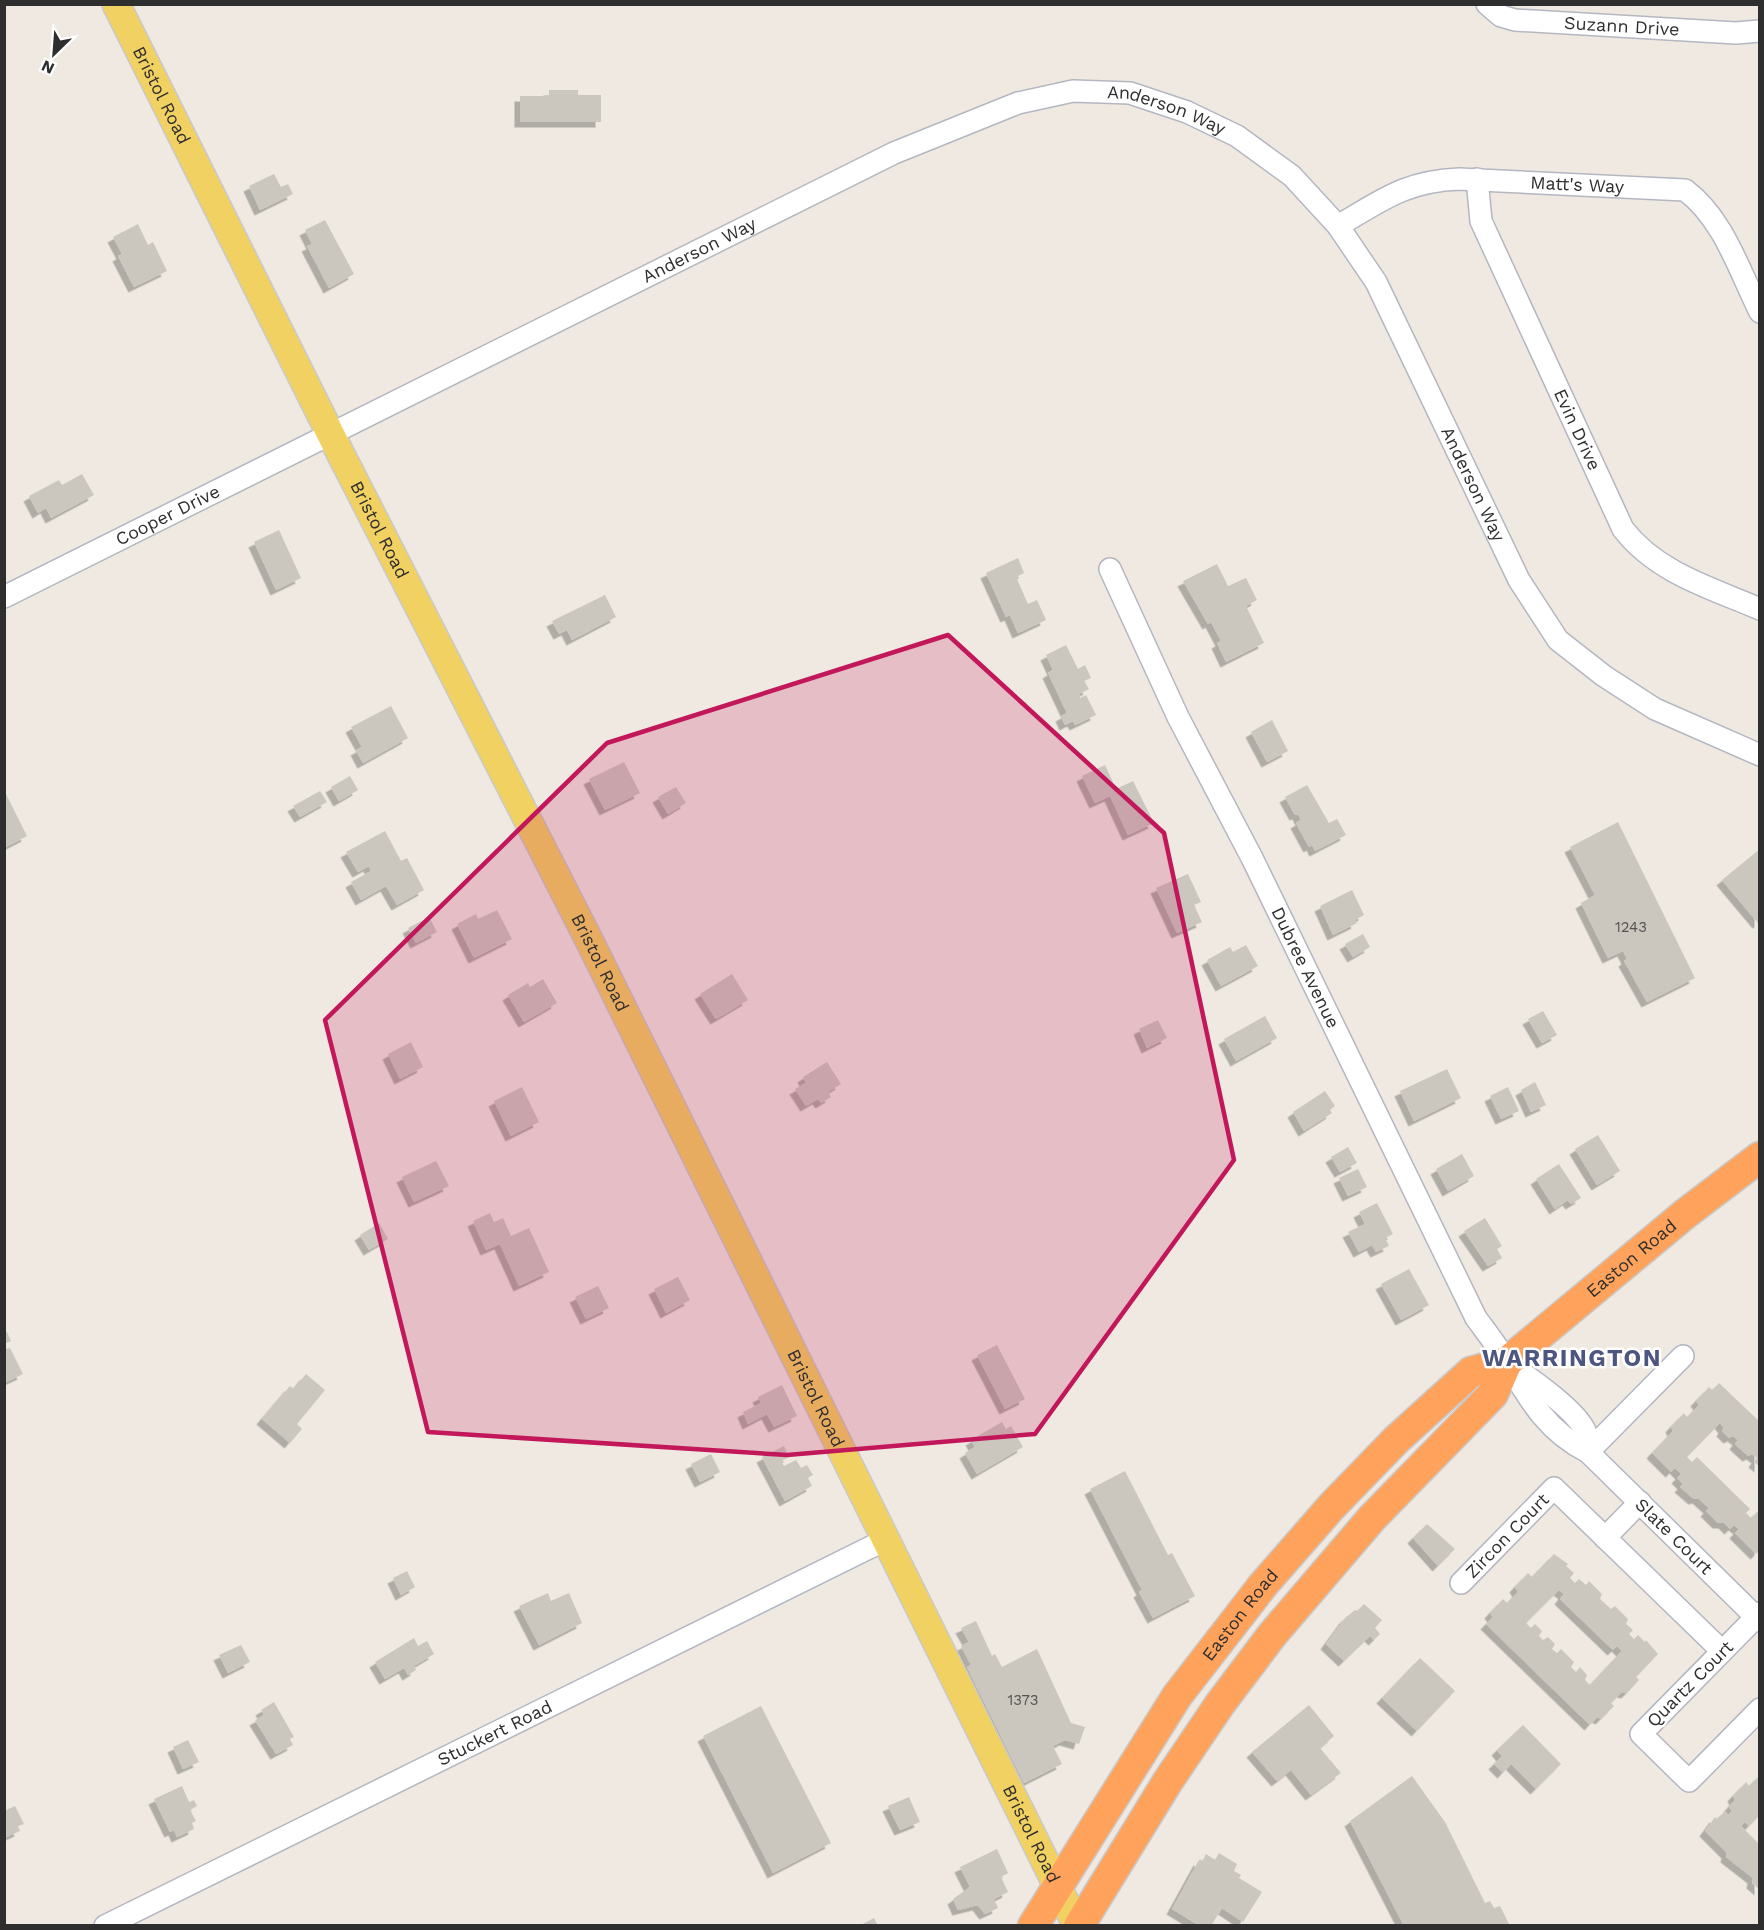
<svg xmlns="http://www.w3.org/2000/svg" width="1764" height="1930" viewBox="0 0 1764 1930" font-family="'Work Sans',sans-serif">
	<style>
		.building { fill: #cbc7bf; fill-rule: evenodd; filter: url(#shadow) }
		.lines { fill: none; stroke-linecap: round; stroke-linejoin: round }
		.minor-casing { stroke: #b4b7c1; stroke-width: 24 }
		.major-casing { stroke: #c9c9c9; stroke-width: 30 }
		.highway-casing { stroke: #c9c9c9; stroke-width: 33 }
		.minor { stroke: #fff; stroke-width: 21 }
		.major { stroke: #f2d163; stroke-width: 27 }
		.highway { stroke: #ffa35c; stroke-width: 30 }
		.marked { fill: #c2185b; fill-opacity: 0.2; stroke: #c2185b; stroke-width: 4.5; stroke-linejoin: round }
		.labels { text-anchor: middle; stroke-width: 5; stroke-linejoin: round; paint-order: stroke }
		.number-label { font-size: 15px; fill: #555452 }
		.street-label { font-size: 18px; fill: #2e2e2e; stroke: #fff }
		.district-label { font-size: 24px; font-weight: bold; letter-spacing: 1.5px; fill: #4d5680; stroke: #fff }
	</style>
	<defs>
		<filter id="shadow"><feDropShadow dx="-5.5" dy="5.5" stdDeviation="0" flood-color="#0004"/></filter>
	</defs>
	<rect width="100%" height="100%" fill="#efe9e1"/>
	<g class="building">
		<path d="M549,90h29v5h23v27h-81v-26h29z"/>
		<path d="M274,174l7,13 7,-3 5,10 -33,16 -11,-24z"/>
		<path d="M325,220l29,54 -25,14 -22,-42 5,-2 -7,-14z"/>
		<path d="M138,224l10,21 5,-3 14,29 -33,16 -16,-31 4,-2 -9,-17z"/>
		<path d="M82,474l12,21 -43,23 -5,-10 -8,5 -9,-17 30,-16 3,5z"/>
		<path d="M279,530l22,48 -25,12 -22,-48z"/>
		<path d="M1018,558l6,15 -8,4 12,27 9,-4 9,20 -28,13 -8,-18 -4,2 -20,-44z"/>
		<path d="M1217,564l11,22 18,-8 11,22 -11,6 18,37 -38,19 -9,-19 4,-2 -10,-19 -3,2 -25,-43z"/>
		<path d="M605,595l11,22 -44,23 -5,-10 -8,4 -7,-13z"/>
		<path d="M1066,645l12,24 7,-4 6,13 -7,3 5,8 -10,5 1,4 6,-3 10,20 -21,10 -2,-4 -8,4 -4,-9 6,-3 -19,-40 5,-3 -7,-15z"/>
		<path d="M391,706l17,32 -45,25 -7,-13 6,-3 -11,-20z"/>
		<path d="M1272,720l16,31 -21,11 -16,-30z"/>
		<path d="M624,762l16,31 -35,17 -16,-31z"/>
		<path d="M1105,765l11,24 17,-8 21,42 -26,12 -18,-39 -15,7 -13,-27z"/>
		<path d="M350,776l8,14 -19,11 -8,-14z"/>
		<path d="M1307,785l22,38 8,-4 9,16 -31,16 -3,-6 -3,2 -13,-24 5,-3 -3,-6 -3,1 -10,-18z"/>
		<path d="M676,787l10,16 -18,11 -10,-17z"/>
		<path d="M4,790l23,46 -23,12z"/>
		<path d="M320,791l7,11 -27,15 -7,-11z"/>
		<path d="M1618,822l77,156 -48,24 -23,-41 3,-2 -4,-8 -15,7 -27,-55 14,-8 -25,-48z"/>
		<path d="M385,831l16,30 6,-3 17,32 -27,15 -11,-19 -25,14 -10,-18 20,-11 -2,-5 -11,6 -12,-20z"/>
		<path d="M1760,849v73l-2,1 -36,-43z"/>
		<path d="M1188,874l13,28 -7,3 8,17 -25,11 -21,-45z"/>
		<path d="M1352,890l12,25 -9,5 2,3 -24,12 -13,-29z"/>
		<path d="M497,910l15,29 -38,19 -17,-34 19,-10 2,5z"/>
		<path d="M429,917l8,15 -21,11 -8,-15z"/>
		<path d="M1363,934l7,13 -17,10 -8,-13z"/>
		<path d="M1246,945l12,21 -37,20 -14,-26 23,-13 3,5z"/>
		<path d="M732,974l16,26 -32,19 -16,-25z"/>
		<path d="M543,979l14,24 -33,19 -16,-27 20,-12 2,4z"/>
		<path d="M1543,1011l14,24 -15,8 -14,-24z"/>
		<path d="M1265,1016l12,22 -41,23 -12,-22z"/>
		<path d="M1158,1020l9,18 -20,10 -8,-19z"/>
		<path d="M411,1042l12,25 -23,12 -12,-25z"/>
		<path d="M827,1062l14,22 -13,8 3,5 -10,6 -3,-4 -12,7 -11,-17 11,-6 -3,-6z"/>
		<path d="M1447,1069l14,29 -47,23 -14,-30z"/>
		<path d="M1535,1082l11,23 -15,7 -10,-22z"/>
		<path d="M522,1087l17,35 -28,14 -17,-35z"/>
		<path d="M1508,1087l11,24 -18,8 -11,-23z"/>
		<path d="M1325,1091l10,15 -5,4 2,3 -28,18 -11,-19z"/>
		<path d="M1598,1135l22,36 -23,14 -22,-36z"/>
		<path d="M1348,1147l9,16 -17,9 -9,-15z"/>
		<path d="M1462,1154l12,22 -26,15 -12,-22z"/>
		<path d="M436,1161l13,25 -35,16 -12,-25z"/>
		<path d="M1559,1164l22,34 -10,6 -3,-4 -13,9 -19,-30z"/>
		<path d="M1358,1169l9,18 -19,9 -9,-18z"/>
		<path d="M1377,1203l16,31 -8,4 4,8 -13,6 -4,-7 -13,7 -11,-20 17,-8 -6,-12z"/>
		<path d="M490,1213l4,9 9,-4 8,18 18,-8 20,44 -30,14 -19,-42 -14,6 -13,-29z"/>
		<path d="M1485,1218l17,28 -5,3 5,9 -14,8 -24,-35z"/>
		<path d="M379,1223l9,16 -19,11 -9,-15z"/>
		<path d="M1409,1269l20,36 -28,15 -20,-36z"/>
		<path d="M678,1277l12,23 -24,13 -12,-24z"/>
		<path d="M598,1286l11,22 -23,11 -11,-22z"/>
		<path d="M7,1332l4,9 -7,3v-11z"/>
		<path d="M4,1345l3,4 3,-1 13,26 -19,9z"/>
		<path d="M997,1345l28,54 -20,10 -28,-54z"/>
		<path d="M306,1374l19,16 -28,34 5,5 -12,14 -28,-24 28,-33 4,3z"/>
		<path d="M1719,1383l41,39v45l-6,-5 3,-4 -5,-4 -4,2 -13,-12 3,-4 -5,-4 -4,2 -7,-7 2,-3 -4,-5 -33,34 5,5 5,-5 53,52 -4,4 5,5 9,-9v41l-4,4 -21,-21 4,-4 -5,-4 -4,4 -6,-6h-6l-12,-12 3,-3 -11,-10 -4,1 -14,-12 3,-3 -6,-6 4,-4 -6,-6 -4,4 -19,-19 21,-22 -2,-4 10,-11 3,-3 3,4 12,-12 -3,-4 13,-14 3,3z"/>
		<path d="M782,1385l15,31 -23,11 -7,-13 -19,10 -5,-12 18,-9 -3,-6z"/>
		<path d="M1002,1422l4,7 5,-3 12,21 -46,27 -12,-21 10,-6 -4,-7z"/>
		<path d="M784,1446l5,11 -8,4 3,5 12,-6 5,8 6,-3 6,10 -5,3 4,8 -27,15 -23,-44z"/>
		<path d="M711,1454l9,18 -20,10 -9,-18z"/>
		<path d="M1125,1471l43,84 4,-2 23,43 -42,22 -14,-26 3,-2 -52,-101z"/>
		<path d="M1427,1524l28,25 -17,17 -25,-28z"/>
		<path d="M1554,1554l14,10 -2,2 8,7 -4,5 5,5 4,-4 7,6 3,-4 13,13 -2,5 11,10 4,-3 13,13 -2,5 7,6 -4,4 5,5 4,-4 7,7 1,-2 12,14 -22,23 3,3 -12,13 -5,-1 -11,11 3,3 -13,13 -4,-2 -7,8 -104,-101 7,-7 -3,-4 13,-14 4,4 11,-11 -3,-5 13,-14 4,4zM1559,1590l5,4 -4,5 53,51 4,-4 5,5 -32,34 -5,-5 2,-5 -7,-8 -4,5 -5,-5 3,-5 -13,-13 -4,4 -5,-4 3,-5 -7,-7 -5,3 -4,-4 3,-5 -7,-7 -4,4 -5,-5z"/>
		<path d="M407,1571l8,16 -14,8 -8,-17z"/>
		<path d="M548,1593l3,8 18,-8 13,30 -43,22 -20,-39z"/>
		<path d="M1364,1604l18,16 -7,8 5,6 -6,6 -4,-4 -26,25 -18,-17 19,-26 10,-8 2,1z"/>
		<path d="M976,1621l16,35 3,-2 7,13 35,-18 34,74 14,4 -6,17 -14,-4 -12,6 9,18 -38,19 -57,-116 4,-2 -10,-19 8,-4 -8,-14z"/>
		<path d="M414,1638l4,8 9,-5 7,13 -20,12 2,4 -8,5 -4,-7 -19,11 -10,-17z"/>
		<path d="M241,1645l9,17 -22,11 -9,-18z"/>
		<path d="M1420,1658l35,33 -38,40 -35,-33z"/>
		<path d="M274,1702l20,35 -4,2 3,6 -17,9 -21,-34 9,-5 -3,-5z"/>
		<path d="M1309,1705l25,31 -14,12 21,25 -30,22 -20,-25 -14,11 -25,-29z"/>
		<path d="M761,1706l70,137 -58,30 -70,-137z"/>
		<path d="M1523,1725l38,39 -25,25 -25,-25 -8,9 -9,-9 8,-8 -5,-6z"/>
		<path d="M188,1740l11,22 -16,7 -10,-22z"/>
		<path d="M1760,1775v40l-11,11 -4,-4 -4,4 19,19v45l-8,-7 1,-5 -27,-21 1,-4 -22,-22 10,-14 2,2 8,-8 3,4 4,-4 -3,-4 6,-7 -2,-4 13,-14 3,4z"/>
		<path d="M1412,1776l33,46 40,81 5,-2 4,7 6,-2 10,20h-106l-54,-105z"/>
		<path d="M182,1786l7,16 5,-2 3,6 -7,4 6,11 -4,2 2,6 -17,8 -3,-7 -4,2 -16,-33z"/>
		<path d="M909,1797l11,25 -20,8 -12,-24z"/>
		<path d="M4,1806l2,4 9,-4 9,18 -6,2 2,5 -16,7z"/>
		<path d="M997,1849l11,24 -7,4 7,15 -14,7 4,9 -13,6 -7,-9 -20,5 -5,-11 17,-12 -10,-20z"/>
		<path d="M1219,1853l18,11 -3,7 7,4 -2,3 23,14 -19,30 -21,-14 -11,18h-11l-28,-17 27,-49 3,2 4,-8 9,6z"/>
		<path d="M874,1918l4,8h-19z"/>
	</g>
	<g class="lines">
		<defs>
			<g id="minor">
				<path id="s1" d="M1487,4l14,12 14,4 221,13 24,-2"/>
				<path id="s2" d="M1477,179l4,42 142,308c34,44 88,59 137,80"/>
				<path id="s3" d="M1338,226c44,-26 68,-45 121,-47l226,11c38,28 54,80 75,122"/>
				<path id="s4" d="M1110,569l68,148 74,141 224,460c11,15 23,30 32,46 22,37 40,68 80,88l172,169"/>
				<path id="s5" d="M4,597l890,-444 124,-50 55,-12 57,2 57,19 50,24 55,40 46,50 38,56 143,298 39,60 46,36 51,33 105,46"/>
				<path d="M1512,1366c19,13 67,46 74,67 2,6 2,13 2,19"/>
				<path d="M1588,1452l95,-96"/>
				<path d="M1605,1538l35,-36"/>
				<path id="s6" d="M1461,1583l93,-95 168,163"/>
				<path d="M1760,1613l-119,121 48,47 71,-72"/>
				<path id="s7" d="M105,1926l780,-386"/>
			</g>
			<g id="major">
				<path id="s8" d="M116,4l215,431 257,503 489,988"/>
			</g>
			<g id="highway">
				<path id="s9" d="M1033,1926l144,-230 86,-111 69,-79 64,-66 75,-68 36,-10 178,-148 75,-57"/>
				<path d="M1079,1926l89,-145 52,-77 52,-69 100,-117 121,-124 14,-32"/>
			</g>
		</defs>
		<use href="#minor" class="minor-casing"/>
		<use href="#major" class="major-casing"/>
		<use href="#highway" class="highway-casing"/>
		<use href="#minor" class="minor"/>
		<use href="#major" class="major"/>
		<use href="#highway" class="highway"/>
	</g>
	<path class="marked" d="M948,635l216,198 70,327 -199,274 -248,21 -359,-23 -103,-412 282,-277z"/>
	<g class="labels">
		<g class="number-label">
			<text x="1631" y="932">1243</text>
			<text x="1023" y="1705">1373</text>
		</g>
		<g class="street-label">
			<text dy="6" stroke="none"><textPath href="#s1" startOffset="140">Suzann Drive</textPath></text>
			<text dy="6" stroke="none"><textPath href="#s8" startOffset="102">Bristol Road</textPath></text>
			<text dy="6" stroke="none"><textPath href="#s5" startOffset="1281">Anderson Way</textPath></text>
			<text dy="6" stroke="none"><textPath href="#s3" startOffset="250">Matt's Way</textPath></text>
			<text dy="6" stroke="none"><textPath href="#s5" startOffset="777">Anderson Way</textPath></text>
			<text dy="6" stroke="none"><textPath href="#s2" startOffset="272">Evin Drive</textPath></text>
			<text dy="6" stroke="none"><textPath href="#s5" startOffset="1785">Anderson Way</textPath></text>
			<text dy="6" stroke="none"><textPath href="#s5" startOffset="183">Cooper Drive</textPath></text>
			<text dy="6" stroke="none"><textPath href="#s8" startOffset="588">Bristol Road</textPath></text>
			<text dy="6" stroke="none"><textPath href="#s8" startOffset="1074">Bristol Road</textPath></text>
			<text dy="6" stroke="none"><textPath href="#s4" startOffset="444">Dubree Avenue</textPath></text>
			<text dy="6" stroke="none"><textPath href="#s9" startOffset="909">Easton Road</textPath></text>
			<text dy="6" stroke="none"><textPath href="#s8" startOffset="1560">Bristol Road</textPath></text>
			<text dy="6" stroke="none"><textPath href="#s6" startOffset="66">Zircon Court</textPath></text>
			<text dy="6" stroke="none"><textPath href="#s4" startOffset="1131">Slate Court</textPath></text>
			<text dy="6" stroke="none"><textPath href="#s9" startOffset="374">Easton Road</textPath></text>
			<text transform="translate(1690 1684) rotate(-45)" y="6">Quartz Court</text>
			<text dy="6" stroke="none"><textPath href="#s7" startOffset="435">Stuckert Road</textPath></text>
			<text dy="6" stroke="none"><textPath href="#s8" startOffset="2046">Bristol Road</textPath></text>
		</g>
		<g class="district-label">
			<text x="1572" y="1366">WARRINGTON</text>
		</g>
	</g>
	<rect width="1764" height="1930" fill="none" stroke="#2e2e2e" stroke-width="12"/>
	<g transform="translate(54 54) rotate(205)" stroke="#ffffff" stroke-width="4.5" paint-order="stroke">
	<path d="M0-4.5L10 22L0 15L-10 22Z" fill="#2e2e2e"/>
	<text y="-9" font-size="16" font-weight="bold" text-anchor="middle" fill="#2e2e2e">N</text>
	</g>
</svg>
